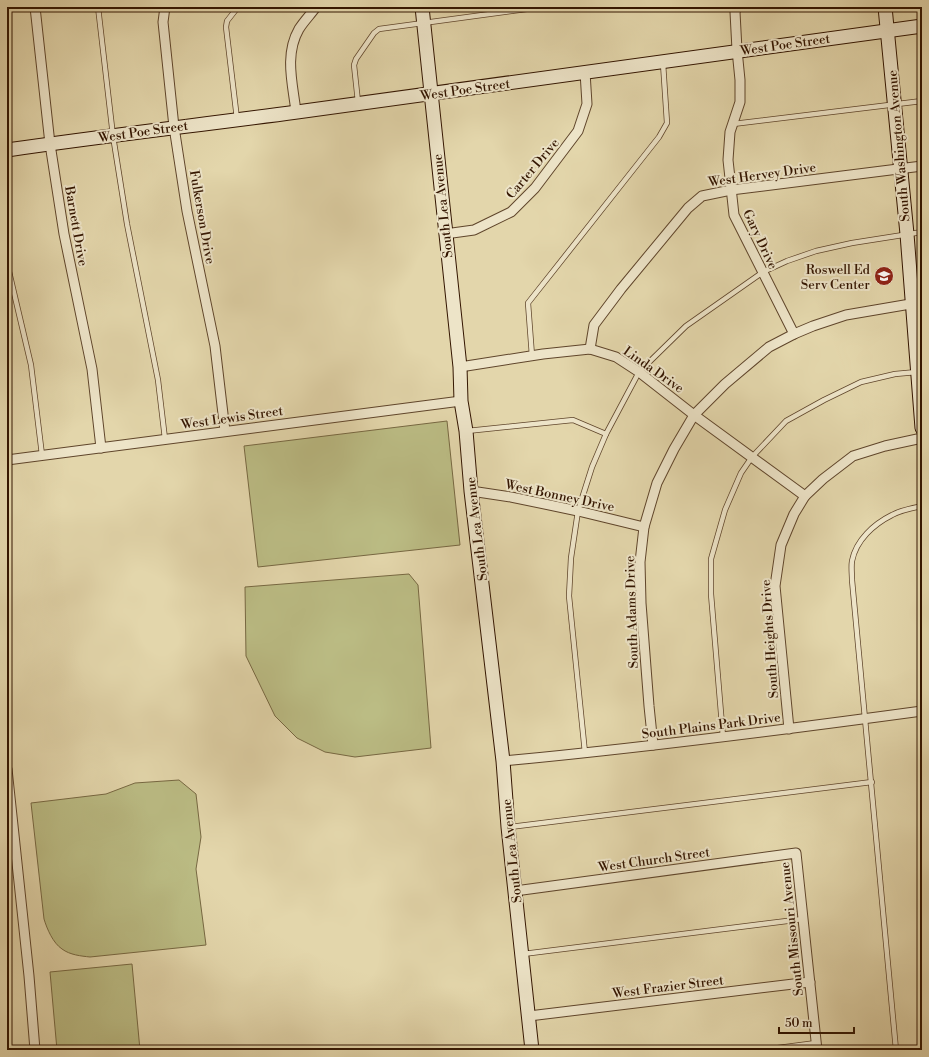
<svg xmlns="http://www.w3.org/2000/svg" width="929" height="1057" viewBox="0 0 929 1057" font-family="'Libre Bodoni',serif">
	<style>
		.green { fill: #bbbc84; stroke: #776842 }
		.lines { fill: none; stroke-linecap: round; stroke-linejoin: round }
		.lane-casing { stroke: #5f452b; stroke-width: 6 }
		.street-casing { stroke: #5f452b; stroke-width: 11 }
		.secondary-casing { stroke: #331500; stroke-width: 15 }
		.lane { stroke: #ede4c8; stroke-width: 4.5 }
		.street { stroke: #ede4c8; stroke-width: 9 }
		.secondary { stroke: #ede4c8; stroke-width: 13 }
		.labels { text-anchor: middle; stroke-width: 4; stroke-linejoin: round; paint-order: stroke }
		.street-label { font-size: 13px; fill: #331500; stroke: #ede4c8 }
		.poi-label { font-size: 13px; fill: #331500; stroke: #ede4c8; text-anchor: end }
	</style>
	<rect width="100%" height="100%" fill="#e3d6ab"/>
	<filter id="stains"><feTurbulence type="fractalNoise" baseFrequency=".005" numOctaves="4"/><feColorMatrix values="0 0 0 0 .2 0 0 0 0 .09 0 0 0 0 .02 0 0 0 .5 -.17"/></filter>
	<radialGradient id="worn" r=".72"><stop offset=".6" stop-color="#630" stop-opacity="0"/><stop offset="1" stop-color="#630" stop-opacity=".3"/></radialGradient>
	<g class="green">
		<path d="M447,421l13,124 -202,22 -14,-121z"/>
		<path d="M409,574l9,11 13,163 -76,9 -30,-5 -28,-14 -22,-22 -29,-60 -1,-69z"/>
		<path d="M179,780l17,14 5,43 -5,32 10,76 -116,12c-9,-1 -20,-2 -28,-8 -9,-6 -15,-20 -18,-30l-13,-116 75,-9 29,-11z"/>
		<path d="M132,964l8,86h-83l-7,-78z"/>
	</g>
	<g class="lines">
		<defs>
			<g id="lane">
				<path d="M98,7l15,129 14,88 31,156 7,59"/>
				<path d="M358,102l-4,-37 2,-6 18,-26 5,-4 163,-22"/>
				<path d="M237,119l-11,-92 1,-6 11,-14"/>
				<path d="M733,124l189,-23"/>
				<path d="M7,263l24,102 11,90"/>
				<path d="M532,356l-4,-53 131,-166 8,-14 -4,-60"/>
				<path d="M467,431l106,-11 33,14"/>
				<path d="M723,737l-12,-143v-35l14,-49 16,-37 11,-16 34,-36 38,-21 37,-18 34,-8 22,-2"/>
				<path d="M585,753l-16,-157 2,-38 7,-47 14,-44 14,-33 33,-62 47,-46 77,-54 24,-11 29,-10 36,-8 70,-11"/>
				<path d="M510,827l362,-45"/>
				<path d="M523,954l280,-35"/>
				<path d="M762,1050l54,-7"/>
				<path d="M896,1050l-44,-470c0,-6 -1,-13 0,-19 4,-21 22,-37 40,-46 9,-5 20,-7 30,-9"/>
			</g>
			<g id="street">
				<path d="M35,7l15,137 14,90 28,135 9,79"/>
				<path d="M165,7l-2,15 11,105 13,84 28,135 10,85"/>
				<path d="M737,7l-2,5 2,38 3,30v22l-10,30 -2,28 6,55 60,119"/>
				<path d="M296,112c-3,-27 -12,-57 3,-83 5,-8 12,-15 17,-22"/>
				<path d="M445,234l29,-4 37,-18 24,-24 43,-57 9,-27 -2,-32"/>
				<path d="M590,349l4,-24 27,-36 67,-81 14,-12 29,-6 191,-24"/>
				<path d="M460,367l83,-13 47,-5 26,8 23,15 55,43 111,81"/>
				<path d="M7,460l454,-59"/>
				<path d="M471,491l40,6 67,14 66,16"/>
				<path d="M789,729l-14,-143 6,-41 13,-31 11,-18 18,-17 30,-23 32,-10 37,-8"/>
				<path d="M653,745l-4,-39 -8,-103 -1,-41 4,-35 13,-44 17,-34 20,-34 31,-31 44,-37 25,-13 19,-8 33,-11 76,-13"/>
				<path d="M503,761c140,-13 279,-31 419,-50"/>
				<path d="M7,769l22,207 6,74"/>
				<path d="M515,891l281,-38 21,197"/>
				<path d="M529,1016l281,-34"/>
			</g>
			<g id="secondary">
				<path d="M422,7l38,360 1,34 5,30 5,60 32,270 5,66 24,223"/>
				<path d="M885,7l22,227 15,194"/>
				<path d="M7,150c96,-14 193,-25 290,-38 208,-28 416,-59 625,-86"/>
			</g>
		</defs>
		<use href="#lane" class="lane-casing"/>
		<use href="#street" class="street-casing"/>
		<use href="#secondary" class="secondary-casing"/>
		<use href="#lane" class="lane"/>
		<use href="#street" class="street"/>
		<use href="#secondary" class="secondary"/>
	</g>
	<defs>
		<symbol id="school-disc" viewBox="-11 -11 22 22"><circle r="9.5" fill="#8f2418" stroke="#ede4c8"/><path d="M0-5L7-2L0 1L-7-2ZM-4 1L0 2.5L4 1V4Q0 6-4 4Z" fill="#fff"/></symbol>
	</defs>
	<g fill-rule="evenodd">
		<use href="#school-disc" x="873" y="265" width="22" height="22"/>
	</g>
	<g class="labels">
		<g class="street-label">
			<text transform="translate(785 44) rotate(-8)" y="5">West Poe Street</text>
			<text transform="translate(465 89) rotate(-8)" y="5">West Poe Street</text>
			<text transform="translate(143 131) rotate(-8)" y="5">West Poe Street</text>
			<text transform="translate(898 146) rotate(-95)" y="5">South Washington Avenue</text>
			<text transform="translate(532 168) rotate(-50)" y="5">Carter Drive</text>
			<text transform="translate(762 174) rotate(-8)" y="5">West Hervey Drive</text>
			<text transform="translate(442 206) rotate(-96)" y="5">South Lea Avenue</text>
			<text transform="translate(203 217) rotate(80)" y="5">Fulkerson Drive</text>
			<text transform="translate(77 226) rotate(80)" y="5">Barnett Drive</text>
			<text transform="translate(761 239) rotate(65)" y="5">Gary Drive</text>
			<text transform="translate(654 369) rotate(35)" y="5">Linda Drive</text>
			<text transform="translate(232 417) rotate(-8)" y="5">West Lewis Street</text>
			<text transform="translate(560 495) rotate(12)" y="5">West Bonney Drive</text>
			<text transform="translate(476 529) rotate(-97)" y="5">South Lea Avenue</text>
			<text transform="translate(631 612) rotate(-92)" y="5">South Adams Drive</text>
			<text transform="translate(769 639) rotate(-94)" y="5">South Heights Drive</text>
			<text transform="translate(711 725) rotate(-7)" y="5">South Plains Park Drive</text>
			<text transform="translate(511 851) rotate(-96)" y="5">South Lea Avenue</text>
			<text transform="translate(654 859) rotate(-8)" y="5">West Church Street</text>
			<text transform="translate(791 929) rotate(-96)" y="5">South Missouri Avenue</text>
			<text transform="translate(668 986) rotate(-7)" y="5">West Frazier Street</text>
		</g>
		<g class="poi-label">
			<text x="870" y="274">Roswell Ed<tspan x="870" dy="15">Serv Center</tspan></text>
		</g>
	</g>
	<rect width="929" height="1057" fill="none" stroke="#e3d6ab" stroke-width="24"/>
	<rect x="8" y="8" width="913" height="1041" fill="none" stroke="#331500" stroke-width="2"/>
	<rect x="12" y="12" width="905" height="1033" fill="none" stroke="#331500"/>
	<path d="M779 1027v6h75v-6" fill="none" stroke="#331500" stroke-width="2"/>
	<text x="785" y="1027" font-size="12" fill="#331500" stroke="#ede4c8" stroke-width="3" paint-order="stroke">50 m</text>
	<rect width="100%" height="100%" filter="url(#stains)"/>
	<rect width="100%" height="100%" fill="url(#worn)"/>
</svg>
